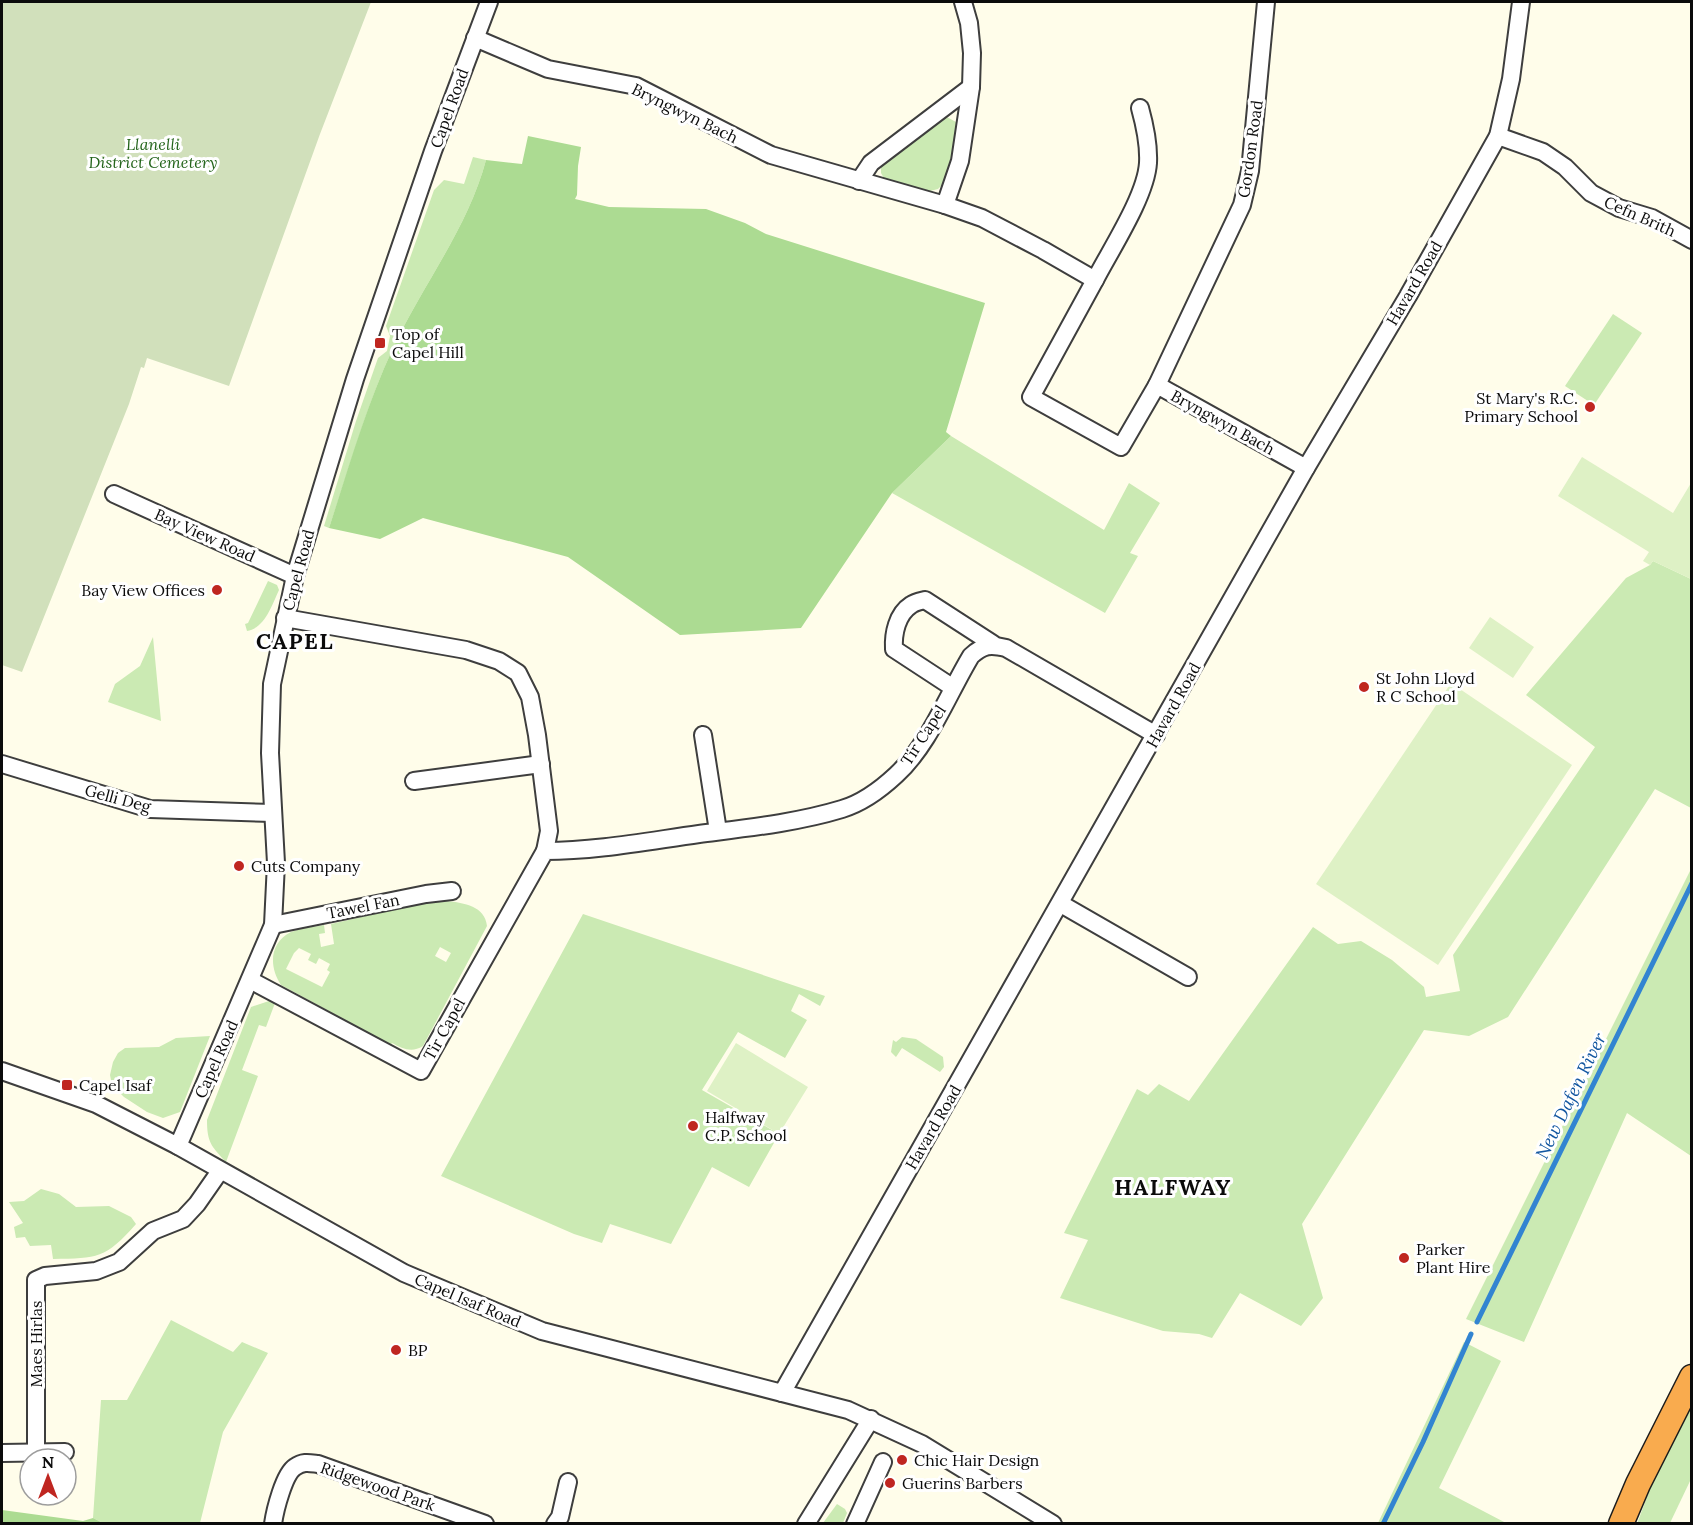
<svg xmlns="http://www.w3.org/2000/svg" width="1693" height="1525" viewBox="0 0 1693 1525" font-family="Lora,serif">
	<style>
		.green { fill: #cbeab3; fill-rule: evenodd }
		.forest { fill: #acdb92 }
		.cemetery { fill: #d1e0bb }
		.pitch { fill: #def1c5 }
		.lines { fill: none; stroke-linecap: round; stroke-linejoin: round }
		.stream { stroke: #3284d1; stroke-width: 5 }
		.minor-casing { stroke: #3e3e3e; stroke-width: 20 }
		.highway-casing { stroke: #1c1c1c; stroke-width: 27 }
		.minor { stroke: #fff; stroke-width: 16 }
		.highway { stroke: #f9ab4e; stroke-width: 24 }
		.poi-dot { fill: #bf2620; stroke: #fff; stroke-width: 2 }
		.labels { text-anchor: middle; stroke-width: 6; stroke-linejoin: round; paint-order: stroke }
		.street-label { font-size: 16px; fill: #0b0b0b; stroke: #fff }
		.park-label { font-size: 16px; font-style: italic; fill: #23641a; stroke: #fff }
		.poi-label { font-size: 16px; fill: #0b0b0b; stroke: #fff; text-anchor: start }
		.water-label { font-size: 18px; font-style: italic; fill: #1256a0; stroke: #fff }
		.district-label { font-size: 22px; font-weight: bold; letter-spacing: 1.5px; fill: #0b0b0b; stroke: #fff }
	</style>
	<rect width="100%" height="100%" fill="#fffdea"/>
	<g class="green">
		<path d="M945,116l11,6 2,8 -12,51 -8,8 -12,3 -40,-10 -5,-9v-10z"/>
		<path d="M473,157l13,3c-18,68 -63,124 -93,188 -27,58 -43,119 -64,180l-5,-2 32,-105 22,-63 9,-7 3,-15 -4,-10 48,-136 10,-10 20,4z"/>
		<path d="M1613,314l29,19 -48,72 -29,-19z"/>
		<path d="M951,436l153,94 25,-47 31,20 -30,50 8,3 -33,57 -213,-120z"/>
		<path d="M1653,561l38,18v229l-36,-19 -147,228 -39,19 -45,-6 -122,194 21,74 -22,28 -61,-33 -28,45 -13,-4 -36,-3 -103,-33 28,-58 -24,-7 73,-144 11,6 11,-11 30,17 124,-174 25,17 23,-3 31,19 32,27 2,10 34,-6 -7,-36 142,-208 -69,-52 100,-117 24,-13z"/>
		<path d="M268,581l9,4 2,5c-7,15 -14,38 -32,41l-2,-7 3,-1z"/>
		<path d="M153,637l8,84 -53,-19 7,-18 25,-18z"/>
		<path d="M1691,869v287l-64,-43 -103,229 -58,-23z"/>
		<path d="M447,901c17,2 38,5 40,25l-64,120c-11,7 -20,3 -31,-3l-1,2 -110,-60c-12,-18 -12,-42 10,-53 10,-4 22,-5 33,-7l1,8 -6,1 2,13 13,-3 -3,-20 83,-19zM440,947l11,6 -5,9 -11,-6zM299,948l12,6 -3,6 8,4 3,-6 11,6 -3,6 3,2 -8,15 -36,-18 8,-16z"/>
		<path d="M583,914l242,82 -5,10 -21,-12 -8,17 16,9 -22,38 -47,-26 -36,58 77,44 -30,53 -37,-20 -41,77 -61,-20 -8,19 -28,-9 -133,-58z"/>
		<path d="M269,1001l6,2 -9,24 -7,-2 -17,45 16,6 -32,86c-15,-16 -19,-20 -19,-42l44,-113z"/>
		<path d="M210,1036l-30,76 -17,6 -16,-6 -23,-15 -12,-12 -2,-10 3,-13 5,-9 7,-5 34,-1 17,-9z"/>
		<path d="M902,1037l14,2 27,18 1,10 -4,5 -38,-24 -6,9 -5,-5 2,-12 3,2z"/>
		<path d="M41,1189l18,5 17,13 33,-1 22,11 5,7c-31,35 -38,34 -83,35l-2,-14 -21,1 -5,-9 -9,1 -2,-11 9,-4 -14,-21 15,-1z"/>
		<path d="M171,1320l62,32 9,-10 26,11 -45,79 -23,91h-97l-10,-5 8,-118h26z"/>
		<path d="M1464,1342l37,19 -62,127 67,35h-128z"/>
		<path d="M1691,1394v85l-21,44 -33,1 30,-82z"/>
		<path d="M837,1504l8,5 2,4 -4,10h-20z"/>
	</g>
	<g class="forest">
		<path d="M528,136l53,11 -3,19 -1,29 -2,4 34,8 97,2 39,14 21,11 219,69 -39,129 5,4 -59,57 -91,135 -121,7 -112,-78 -145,-39 -43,21 -51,-11c20,-61 37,-122 64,-180 30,-64 75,-120 93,-188l36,4z"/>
		<path d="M2,1510l81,11 10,-3 10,5h-101z"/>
	</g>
	<path class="cemetery" d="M2,2h369l-51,132 -91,252 -82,-28 -3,10 -3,-1 -12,37 -107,268 -20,-7z"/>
	<g class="pitch">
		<path d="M1582,457l91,56 18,-30v96l-38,-18 -3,4 -7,-4 6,-9 -91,-56z"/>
		<path d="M1490,617l44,30 -21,31 -44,-30z"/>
		<path d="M1451,683l121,82 -134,200 -122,-81z"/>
		<path d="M736,1043l72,44 -29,47 -72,-43z"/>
	</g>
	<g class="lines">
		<g class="stream">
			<path d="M1477,1322l215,-439"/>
			<path d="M1383,1524l40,-82 48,-108"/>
		</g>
		<defs>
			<g id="minor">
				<path d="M475,38l73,31 88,17 135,69 174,50 37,13 61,32 52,30 -64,117 90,50 36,-62 149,83"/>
				<path d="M1498,136l45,16 22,15 26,26 28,15 33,10 40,22"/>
				<path d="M859,181l12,-18 100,-76"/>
				<path d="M945,205l15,-44 11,-74 1,-34 -3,-30 -6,-21"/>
				<path d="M1095,280c16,-31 51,-84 53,-117 1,-19 -3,-37 -8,-55"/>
				<path d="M1157,385l85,-180 8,-34 16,-169"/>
				<path d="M114,494l181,82"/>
				<path d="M285,618l181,32 33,11 19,12 12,24 7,38 12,96 -4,20"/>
				<path d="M952,687l-58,-38c-1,-15 3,-35 17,-44 4,-3 10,-4 14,-5l68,44"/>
				<path d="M703,735l15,96"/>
				<path d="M2,764l148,45 123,4"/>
				<path d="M414,781l127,-17"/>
				<path d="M1061,904l127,73"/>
				<path d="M273,925l153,-31 26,-3"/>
				<path d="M250,980l171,91 124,-220c51,0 103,-10 154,-17 47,-6 97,-11 143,-25 20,-6 39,-20 54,-34 33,-30 52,-81 75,-119 12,-11 19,-12 35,-8l150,87"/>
				<path d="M2,1071l94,33 82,42 226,127 138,58 306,79 74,34 131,80"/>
				<path d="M178,1146l95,-221 3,-62 -6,-110 2,-69 23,-108 60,-197 78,-228 56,-149"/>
				<path d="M782,1393l524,-925 102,-172 90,-160 13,-57 10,-77"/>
				<path d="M36,1452v-172l9,-4 51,-5 23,-9 34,-31 30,-12 14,-15 23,-33"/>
				<path d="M2,1453l63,-1"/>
				<path d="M273,1524c2,-14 11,-50 22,-57 8,-6 15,-4 23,-3l167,60"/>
				<path d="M555,1524l5,-7 8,-35"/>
				<path d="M806,1524l65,-105"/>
				<path d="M855,1524l28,-62"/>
			</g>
			<path id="highway" d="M1621,1524l17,-40 54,-107"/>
		</defs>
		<use href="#minor" class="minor-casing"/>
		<use href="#highway" class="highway-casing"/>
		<use href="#minor" class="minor"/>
		<use href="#highway" class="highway"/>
	</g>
	<g class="poi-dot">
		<rect x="374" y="337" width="12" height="12" rx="3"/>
		<circle cx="1590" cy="407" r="6"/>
		<circle cx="217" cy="590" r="6"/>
		<circle cx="1364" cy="687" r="6"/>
		<circle cx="239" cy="866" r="6"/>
		<rect x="61" y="1079" width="12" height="12" rx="3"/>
		<circle cx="693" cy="1126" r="6"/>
		<circle cx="1404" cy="1258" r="6"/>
		<circle cx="396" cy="1350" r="6"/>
		<circle cx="902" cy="1460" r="6"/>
		<circle cx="890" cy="1483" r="6"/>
	</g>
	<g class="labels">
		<g class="street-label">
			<text transform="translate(449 108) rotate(-70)" y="6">Capel Road</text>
			<text transform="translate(685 113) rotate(26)" y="6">Bryngwyn Bach</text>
			<text transform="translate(1250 149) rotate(-82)" y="6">Gordon Road</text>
			<text transform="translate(1640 216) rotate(24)" y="6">Cefn Brith</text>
			<text transform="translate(1414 283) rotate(-60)" y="6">Havard Road</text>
			<text transform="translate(1223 422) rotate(29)" y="6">Bryngwyn Bach</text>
			<text transform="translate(205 535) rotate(24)" y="6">Bay View Road</text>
			<text transform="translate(298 570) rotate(-75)" y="6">Capel Road</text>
			<text transform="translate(1173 705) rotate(-61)" y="6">Havard Road</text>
			<text transform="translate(923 735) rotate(-57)" y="6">Tir Capel</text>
			<text transform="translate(118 798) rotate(15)" y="6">Gelli Deg</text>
			<text transform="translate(363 906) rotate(-11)" y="6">Tawel Fan</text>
			<text transform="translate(444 1029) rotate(-61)" y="6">Tir Capel</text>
			<text transform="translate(216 1059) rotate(-66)" y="6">Capel Road</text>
			<text transform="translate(933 1127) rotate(-60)" y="6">Havard Road</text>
			<text transform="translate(468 1300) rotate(23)" y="6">Capel Isaf Road</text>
			<text transform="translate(36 1344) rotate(-90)" y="6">Maes Hirlas</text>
			<text transform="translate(378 1486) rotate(19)" y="6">Ridgewood Park</text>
		</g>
		<g class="park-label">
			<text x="153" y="150">Llanelli<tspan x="153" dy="18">District Cemetery</tspan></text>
		</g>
		<g class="poi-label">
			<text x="392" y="340">Top of<tspan x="392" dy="18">Capel Hill</tspan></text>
			<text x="1578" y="404" text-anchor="end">St Mary's R.C.<tspan x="1578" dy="18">Primary School</tspan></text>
			<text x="205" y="596" text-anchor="end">Bay View Offices</text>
			<text x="1376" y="684">St John Lloyd<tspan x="1376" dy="18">R C School</tspan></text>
			<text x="251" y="872">Cuts Company</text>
			<text x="79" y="1091">Capel Isaf</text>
			<text x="705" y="1123">Halfway<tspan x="705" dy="18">C.P. School</tspan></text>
			<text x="1416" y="1255">Parker<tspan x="1416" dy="18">Plant Hire</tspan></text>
			<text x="408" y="1356">BP</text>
			<text x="914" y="1466">Chic Hair Design</text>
			<text x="902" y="1489">Guerins Barbers</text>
		</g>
		<g class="water-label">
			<text transform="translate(1571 1096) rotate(-64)" y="6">New Dafen River</text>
		</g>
		<g class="district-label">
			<text x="295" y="649">CAPEL</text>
			<text x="1173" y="1195">HALFWAY</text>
		</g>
	</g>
	<rect width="1693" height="1525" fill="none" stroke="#0b0b0b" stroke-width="6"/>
	<g transform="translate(48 1477)"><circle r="28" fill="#ffffff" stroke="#9d9d9d" stroke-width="1.5"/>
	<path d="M0-4.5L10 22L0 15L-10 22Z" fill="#bf2620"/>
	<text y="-9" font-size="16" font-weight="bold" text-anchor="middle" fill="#0b0b0b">N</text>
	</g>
</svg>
